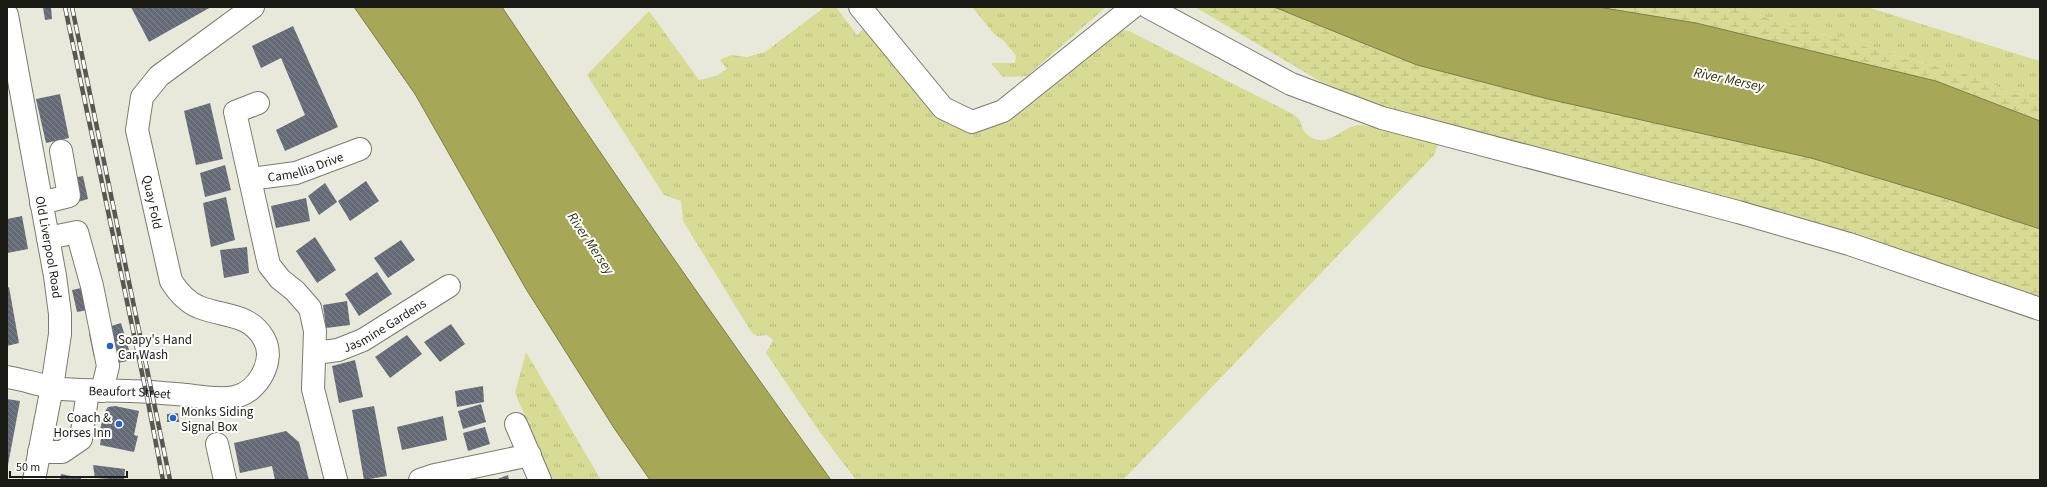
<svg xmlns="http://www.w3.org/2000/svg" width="2047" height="487" viewBox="0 0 2047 487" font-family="'Source Sans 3',sans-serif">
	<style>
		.grass { fill: url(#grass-tufts) }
		.wetland { fill: url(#wetland-marsh) }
		.water { fill: #a6a857; stroke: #7c7e44 }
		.building { fill: url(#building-back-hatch) }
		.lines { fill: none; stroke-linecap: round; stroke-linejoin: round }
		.minor-casing { stroke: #7a7a6e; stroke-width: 24 }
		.minor { stroke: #fff; stroke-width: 22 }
		.rail-casing { stroke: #585851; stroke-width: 4.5 }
		.rail { stroke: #fff; stroke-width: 3; stroke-dasharray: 9; stroke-linecap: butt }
		.poi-dot { fill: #2263cf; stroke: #fff; stroke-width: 1.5 }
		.labels { text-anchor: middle; stroke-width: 4; stroke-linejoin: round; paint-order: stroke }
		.street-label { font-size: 13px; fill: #1b1b16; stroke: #fff }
		.poi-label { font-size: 13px; fill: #1b1b16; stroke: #fff; text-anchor: start }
		.water-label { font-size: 14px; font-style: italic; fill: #343511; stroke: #fff }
	</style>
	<defs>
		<pattern id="grass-tufts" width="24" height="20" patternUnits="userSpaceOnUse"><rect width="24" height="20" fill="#d8db93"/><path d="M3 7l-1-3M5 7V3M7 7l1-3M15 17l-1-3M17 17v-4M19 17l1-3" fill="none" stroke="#b9bb7e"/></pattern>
		<pattern id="wetland-marsh" width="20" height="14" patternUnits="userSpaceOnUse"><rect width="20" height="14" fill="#d8db93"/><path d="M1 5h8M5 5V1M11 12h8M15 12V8" fill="none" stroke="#b9bb7e"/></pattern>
		<pattern id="building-back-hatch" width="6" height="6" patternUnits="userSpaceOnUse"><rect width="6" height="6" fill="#656b76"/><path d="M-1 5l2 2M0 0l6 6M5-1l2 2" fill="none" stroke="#7f838a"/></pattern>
	</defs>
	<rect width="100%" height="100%" fill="#e8e9db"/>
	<g class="grass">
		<path d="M825,7h11l21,28 11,-10 111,105 19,-5 122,-95 9,1 160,81c3,2 8,4 10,7 3,6 3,12 9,16 19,15 32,-7 50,-10l84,10 -8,20 -311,325h-267l-37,-49 -53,-78 7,-13 -6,-5 -10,1 -5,-3 -69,-112 -2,-20 -17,-6 -77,-120 62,-64 50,69 17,-4 11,-7 -7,-9 11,-5 16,2 18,-5z"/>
		<path d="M972,7h134l-79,69 -24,1 -12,-14h24l1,-7 -12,-15 -9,-6z"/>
		<path d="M1732,7h135l173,54v43l-87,-35 -33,-6z"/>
		<path d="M526,352l75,128h-48l-38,-87z"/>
	</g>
	<g class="wetland">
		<path d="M1195,7h79l143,58 131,34 263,59 137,41 92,30v80l-658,-191z"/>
		<path d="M1598,7h134l188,56 33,6 87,35v17l-104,-40 -240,-58z"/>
	</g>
	<g class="water">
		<path d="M354,7h148c107,160 216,317 329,473h-181l-36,-52 -88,-139 -111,-195z"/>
		<path d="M1274,7h324l98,16 240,58 104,40v108l-92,-30 -137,-41 -263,-59 -131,-34z"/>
	</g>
	<g class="building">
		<path d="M43,7h8l1,12 -7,1z"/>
		<path d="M131,7h80l-62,35z"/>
		<path d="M293,26l45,101 -53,24 -9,-21 29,-15 -24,-57 -20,10 -9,-22z"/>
		<path d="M60,94l9,44 -23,5 -10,-44z"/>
		<path d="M210,103l13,56 -27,6 -12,-54z"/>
		<path d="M225,165l6,25 -26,7 -5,-24z"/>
		<path d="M83,176l5,23 -10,3 -6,-24z"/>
		<path d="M366,181l13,20 -29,20 -12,-20z"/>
		<path d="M325,183l12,19 -18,13 -11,-19z"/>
		<path d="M226,197l9,43 -24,7 -8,-44z"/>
		<path d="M306,198l4,23 -34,7 -5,-22z"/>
		<path d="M22,216l6,33 -21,4v-34z"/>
		<path d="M315,237l21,33 -19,13 -21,-32z"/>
		<path d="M401,240l14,20 -27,18 -14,-20z"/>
		<path d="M247,247l2,26 -25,5 -4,-28z"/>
		<path d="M377,272l15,22 -33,22 -14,-22z"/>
		<path d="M100,284l-12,26 -11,2 -5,-22z"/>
		<path d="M9,287l10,56 -12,3v-58z"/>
		<path d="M347,301l3,24 -24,3 -3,-23z"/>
		<path d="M121,323l11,37 -14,3 -2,-11 -22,5 -5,-23 22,-5v-3z"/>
		<path d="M451,324l14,20 -25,18 -16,-20z"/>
		<path d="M407,335l15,19 -32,24 -15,-21z"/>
		<path d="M355,360l8,37 -24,6 -7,-37z"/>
		<path d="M483,386l1,16 -27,5 -2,-16z"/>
		<path d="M7,399l13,2 -12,64h-1z"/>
		<path d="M481,404l5,18 -23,7 -5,-18z"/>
		<path d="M115,406l24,5 -5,24 4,1 -4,16 -34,-7 1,-7h-3l6,-25 4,-6z"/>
		<path d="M374,406l13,70 -23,4 -12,-70z"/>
		<path d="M178,413l1,9h-12v-8z"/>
		<path d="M443,416l4,24 -45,10 -5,-23z"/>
		<path d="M485,427l5,17 -22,7 -5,-18z"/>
		<path d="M286,431l13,11 10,38h-34l-3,-14 -32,7 -6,-30z"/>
		<path d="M93,465l32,4 -1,11 -29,-2z"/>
		<path d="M61,474l20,4v2h-21z"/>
		<path d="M508,475l1,5h-14z"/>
	</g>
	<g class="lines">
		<defs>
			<g id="minor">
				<path d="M860,7l83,101 29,14 31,-11 130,-104"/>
				<path d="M1148,7l143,77 91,34 356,94 111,32 191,65"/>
				<path id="s1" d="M7,15l48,261 5,38v20l-8,53 -18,93"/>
				<path d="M258,103l-23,9 34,153 11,14 15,12 15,17 5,23 -2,58 23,91"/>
				<path id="s2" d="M250,179l46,-6 64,-24"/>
				<path d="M41,203l28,-7 -8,-45"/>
				<path d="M48,238l29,-6 15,54 16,80 -6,25"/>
				<path id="s3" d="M315,353l23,-3 25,-10 86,-54"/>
				<path id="s4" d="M7,377c19,3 38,10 56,12 23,2 45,1 67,2 15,0 30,2 45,3 20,1 41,7 60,3 23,-5 41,-37 29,-58 -14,-26 -41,-22 -65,-32 -13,-5 -21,-15 -28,-26l-34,-151 5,-33 17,-21 94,-69"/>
				<path d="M516,424l24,56"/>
				<path d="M217,444l8,36"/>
				<path d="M39,452h23l19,-13 7,-48"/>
				<path d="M420,480l15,-5 95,-20"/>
			</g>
		</defs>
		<use href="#minor" class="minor-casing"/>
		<use href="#minor" class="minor"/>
		<defs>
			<g id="rail">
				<path d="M65,7l81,385 17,88"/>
				<path d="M72,7l98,473"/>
			</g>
		</defs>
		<use href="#rail" class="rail-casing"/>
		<use href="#rail" class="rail"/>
	</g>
	<g class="poi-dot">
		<circle cx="110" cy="346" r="4"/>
		<circle cx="173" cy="418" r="4"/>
		<circle cx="119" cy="424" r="4"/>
	</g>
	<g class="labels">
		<g class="street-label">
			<text dy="5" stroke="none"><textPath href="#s2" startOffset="57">Camellia Drive</textPath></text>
			<text transform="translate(153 202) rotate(78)" y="5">Quay Fold</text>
			<text dy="5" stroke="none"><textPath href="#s1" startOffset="236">Old Liverpool Road</textPath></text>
			<text dy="5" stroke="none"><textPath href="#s3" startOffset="76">Jasmine Gardens</textPath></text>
			<text dy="5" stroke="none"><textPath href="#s4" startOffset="124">Beaufort Street</textPath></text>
		</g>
		<g class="poi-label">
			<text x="118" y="344">Soapy's Hand<tspan x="118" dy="15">Car Wash</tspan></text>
			<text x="181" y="416">Monks Siding<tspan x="181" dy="15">Signal Box</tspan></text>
			<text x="111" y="422" text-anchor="end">Coach &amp;<tspan x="111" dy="15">Horses Inn</tspan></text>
		</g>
		<g class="water-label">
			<text transform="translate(1729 79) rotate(12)" y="5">River Mersey</text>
			<text transform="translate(591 243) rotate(56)" y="5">River Mersey</text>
		</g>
	</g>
	<rect width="2047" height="487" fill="none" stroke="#1b1b16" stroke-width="16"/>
	<path d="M10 471v6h117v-6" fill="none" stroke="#1b1b16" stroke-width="2"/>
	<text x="16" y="471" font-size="12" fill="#1b1b16" stroke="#ffffff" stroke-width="3" paint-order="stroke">50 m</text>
</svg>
